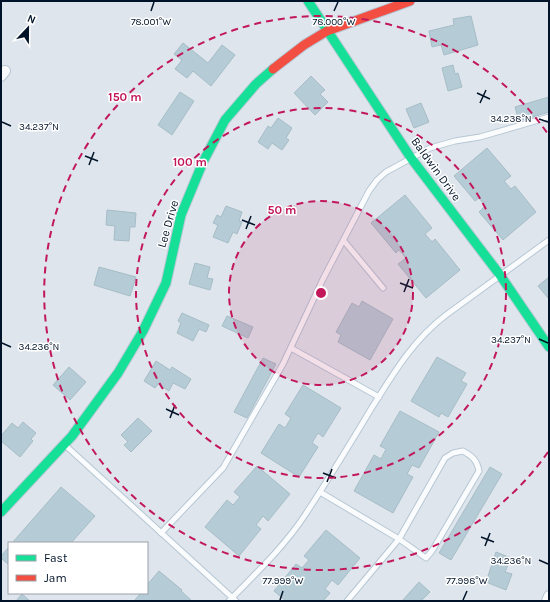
<svg xmlns="http://www.w3.org/2000/svg" width="550" height="602" viewBox="0 0 550 602" font-family="Karla,sans-serif">
	<style>
		.building { fill: #b5cbd5; stroke: #a6bdc7 }
		.lines { fill: none; stroke-linecap: round; stroke-linejoin: round }
		.lane-casing { stroke: #b6c7d5; stroke-width: 7 }
		.street-casing { stroke: #b6c7d5; stroke-width: 12 }
		.fast-casing { stroke: #b6c7d5; stroke-width: 11 }
		.jam-casing { stroke: #b6c7d5; stroke-width: 11 }
		.lane { stroke: #fafbfc; stroke-width: 5 }
		.street { stroke: #fafbfc; stroke-width: 10 }
		.fast { stroke: #16e098; stroke-width: 9 }
		.jam { stroke: #f24e42; stroke-width: 9 }
		.ticks { fill: none; stroke: #001328; stroke-width: 1.5 }
		.ring { fill: none; stroke: #c2185b; stroke-width: 2; stroke-dasharray: 7 5 }
		.labels { text-anchor: middle; stroke-width: 3; stroke-linejoin: round; paint-order: stroke }
		.street-label { font-size: 12px; fill: #001328; stroke: #fff }
		.ticks-label { font-size: 10px; text-anchor: middle; fill: #001328; stroke: #fff; stroke-width: 3; stroke-linejoin: round; paint-order: stroke }
		.centre { fill: #c2185b; stroke: #fff; stroke-width: 2 }
		.ring-label { font-size: 12px; text-anchor: middle; font-weight: bold; fill: #c2185b; stroke: #fff; stroke-width: 3; stroke-linejoin: round; paint-order: stroke }
	</style>
	<rect width="100%" height="100%" fill="#dee5ec"/>
	<g class="building">
		<path d="M471,16l7,29 -34,10 -3,-10 -9,2 -3,-16 25,-6 -1,-6z"/>
		<path d="M183,43l25,20 14,-18 13,10 -24,31 -18,-15 -6,7 -12,-9 7,-9 -8,-6z"/>
		<path d="M453,65l2,9 3,-1 4,14 -14,4 -6,-23z"/>
		<path d="M311,76l14,14 -5,4 8,8 -13,13 -21,-22z"/>
		<path d="M180,92l14,9 -22,34 -14,-10z"/>
		<path d="M549,97v15l-30,9 -4,-14z"/>
		<path d="M421,103l8,19 -15,6 -8,-19z"/>
		<path d="M278,118l14,10 -6,10 3,2 -7,10 -10,-7 -4,6 -10,-7 10,-16 3,2z"/>
		<path d="M487,148l24,28 -7,5 7,8 4,-3 21,26 -33,28 -24,-28 6,-6 -6,-8 -4,3 -21,-25z"/>
		<path d="M405,195l27,33 -7,6 7,8 3,-3 25,31 -34,28 -28,-34 8,-6 -7,-8 -3,3 -25,-30z"/>
		<path d="M226,206l16,6 -3,9 3,1 -5,12 -4,-2 -5,11 -15,-6 5,-12 -5,-2 4,-8 4,2z"/>
		<path d="M107,210l29,3 -1,14h-5l-1,14 -15,-1 1,-14 -9,-1z"/>
		<path d="M195,263l15,4 -3,11 6,1 -3,11 -21,-6z"/>
		<path d="M99,267l37,10 -6,19 -36,-11z"/>
		<path d="M549,277v22l-11,-13z"/>
		<path d="M362,301l31,18 -23,41 -32,-18 3,-7 -5,-3 16,-29 7,4z"/>
		<path d="M182,313l27,12 -3,7 -7,-3 -6,12 -16,-8 4,-10 -3,-2z"/>
		<path d="M227,316l26,11 -5,11 -26,-12z"/>
		<path d="M437,357l29,16 -5,8 6,3 -19,33 -7,-4 -2,4 -28,-16z"/>
		<path d="M263,358l13,6 -29,54 -13,-6z"/>
		<path d="M156,361l14,9 2,-3 19,12 -6,10 -12,-6 -4,8 -11,-7 -3,4 -11,-7z"/>
		<path d="M69,367l17,15 -16,18 -17,-15z"/>
		<path d="M303,385l38,23 -18,29 -5,-4 -6,10 6,4 -19,30 -38,-24 18,-29 6,4 6,-10 -6,-4z"/>
		<path d="M400,411l39,21 -20,36 -7,-3 -5,9 6,3 -20,36 -39,-22 20,-36 7,4 5,-10 -6,-3z"/>
		<path d="M138,418l14,13 -21,21 -7,-7 4,-3 -7,-7z"/>
		<path d="M23,422l13,11 -5,6 2,2 -13,16 -19,-16v-5l11,-13 6,5z"/>
		<path d="M257,466l33,28 -22,27 -5,-5 -7,9 5,4 -22,27 -34,-29 22,-27 6,5 7,-8 -6,-5z"/>
		<path d="M490,467l12,7 -51,86 -12,-7z"/>
		<path d="M61,487l34,29 -24,27h-59z"/>
		<path d="M326,530l34,28 -22,27 -6,-5 -7,9 5,4 -7,8h-37l-12,-10 22,-27 6,4 7,-8 -5,-4z"/>
		<path d="M9,547v18l-8,-7v-2z"/>
		<path d="M496,552l15,6 -6,14 7,2 -6,16 -20,-8z"/>
		<path d="M159,571l23,19 -1,1 11,10h-58l7,-8h6v-8z"/>
		<path d="M419,582l11,10 -9,9h-19z"/>
		<path d="M22,594l8,7h-14z"/>
	</g>
	<g class="lines">
		<defs>
			<g id="lane">
				<path d="M344,241l39,47"/>
				<path d="M291,348l88,49"/>
				<path d="M65,445l171,156"/>
				<path d="M320,492l79,47 27,19 6,-7 47,-80c-2,-11 -7,-15 -16,-20l-10,2 -8,5 -46,81 -52,62"/>
				<path d="M161,533l62,-65 60,-104 40,-85 46,-88 8,-11 9,-8 44,-24 25,-7 25,-4 69,-20"/>
				<path d="M229,601c26,-27 55,-54 76,-86 23,-35 45,-71 66,-106 22,-35 42,-69 75,-94l103,-75"/>
			</g>
			<g id="street">
				<path d="M1,76l4,-5"/>
				<path d="M547,601l2,-5"/>
			</g>
			<g id="fast">
				<path d="M308,1l103,157 89,117 49,72"/>
				<path d="M1,512l71,-76 46,-63 25,-42 23,-48 15,-68 22,-53 22,-42 31,-36 17,-15"/>
			</g>
			<path id="jam" d="M273,69l31,-24 23,-14 83,-30"/>
		</defs>
		<use href="#lane" class="lane-casing"/>
		<use href="#street" class="street-casing"/>
		<use href="#fast" class="fast-casing"/>
		<use href="#jam" class="jam-casing"/>
		<use href="#lane" class="lane"/>
		<use href="#street" class="street"/>
		<use href="#fast" class="fast"/>
		<use href="#jam" class="jam"/>
	</g>
	<path class="ticks" d="M151,11l3,-9M334,11l4,-9M477,93l13,6M480,103l6,-13M539,119l9,3M2,122l9,4M85,156l13,5M89,165l5,-13M242,220l13,5M246,229l5,-13M400,283l13,5M404,292l5,-13M539,339l9,4M2,343l9,4M166,409l13,6M170,418l5,-13M323,473l13,5M327,482l5,-13M481,537l13,5M485,546l5,-13M539,560l9,4M280,600l3,-9M463,600l4,-9"/>
	<circle cx="321" cy="293" r="92" fill="#c2185b" fill-opacity=".12"/>
	<g class="ring">
		<circle cx="321" cy="293" r="92"/>
		<circle cx="321" cy="293" r="185"/>
		<path d="M548 452A277 277 0 1 1 548 134"/>
	</g>
	<g class="labels">
		<g class="street-label">
			<text transform="translate(436 169) rotate(54)" y="4">Baldwin Drive</text>
			<text transform="translate(168 224) rotate(-74)" y="4">Lee Drive</text>
		</g>
	</g>
	<g class="ticks-label">
		<text x="151" y="25">78.001°W</text>
		<text x="334" y="25">78.000°W</text>
		<text x="511" y="122">34.238°N</text>
		<text x="39" y="130">34.237°N</text>
		<text x="511" y="343">34.237°N</text>
		<text x="39" y="350">34.236°N</text>
		<text x="511" y="564">34.236°N</text>
		<text x="283" y="584">77.999°W</text>
		<text x="467" y="584">77.998°W</text>
	</g>
	<circle cx="321" cy="293" r="6" class="centre"/>
	<g class="ring-label">
		<text x="125" y="101">150 m</text>
		<text x="190" y="166">100 m</text>
		<text x="282" y="214">50 m</text>
	</g>
	<rect width="550" height="602" fill="none" stroke="#001328" stroke-width="4"/>
	<rect x="8" y="542" width="140" height="52" fill="#ffffff" stroke="#99a1a9"/>
	<rect x="16" y="555" width="20" height="6" fill="#16e098" stroke="#99a1a9"/>
	<text x="44" y="562" font-size="12" fill="#001328">Fast</text>
	<rect x="16" y="575" width="20" height="6" fill="#f24e42" stroke="#99a1a9"/>
	<text x="44" y="582" font-size="12" fill="#001328">Jam</text>
	<g transform="translate(28 28) rotate(22)" stroke="#ffffff" stroke-width="3" paint-order="stroke">
	<path d="M0-3L7 15L0 10L-7 15Z" fill="#001328"/>
	<text y="-6" font-size="11" font-weight="bold" text-anchor="middle" fill="#001328">N</text>
	</g>
</svg>
